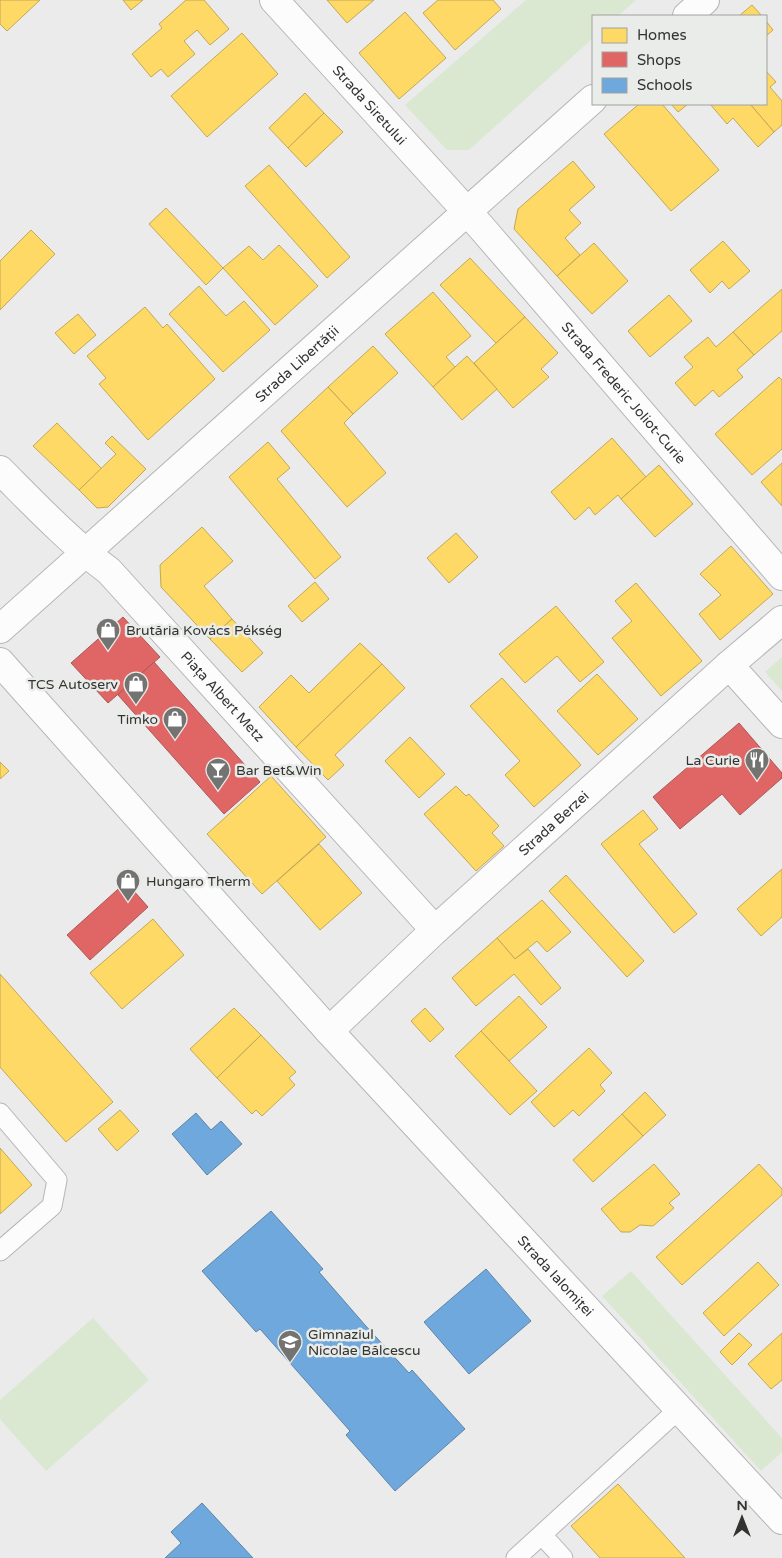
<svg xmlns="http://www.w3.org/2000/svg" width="782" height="1558" viewBox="0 0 782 1558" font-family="'Varela Round',sans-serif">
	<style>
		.green { fill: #dae8d1 }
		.homes { fill: #ffd966; stroke: #c2a856 }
		.shops { fill: #e06666; stroke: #ac5756 }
		.schools { fill: #6fa8dc; stroke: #5d85a9 }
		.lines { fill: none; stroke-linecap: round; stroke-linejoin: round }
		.lane-casing { stroke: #b5b6b5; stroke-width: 21 }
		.street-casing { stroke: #b5b6b5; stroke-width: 30 }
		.secondary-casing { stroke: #b5b6b5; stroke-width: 30 }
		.lane { stroke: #fcfcfc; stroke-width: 19 }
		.street { stroke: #fcfcfc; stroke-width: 28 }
		.secondary { stroke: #fcfcfc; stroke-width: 28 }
		.labels { text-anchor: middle; stroke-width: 5; stroke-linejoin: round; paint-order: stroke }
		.street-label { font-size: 14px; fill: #333432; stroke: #eaece9 }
		.poi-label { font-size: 14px; fill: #333432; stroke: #eaece9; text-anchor: start }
	</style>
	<rect width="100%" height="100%" fill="#eaebea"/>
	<g class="green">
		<path d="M526,0h110l-18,16h-25v22l-124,112h-22l-42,-45z"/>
		<path d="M782,657v34l-17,-19z"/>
		<path d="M631,1271l151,167v14l-21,19 -159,-175z"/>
		<path d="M93,1318l56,62 -103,91 -46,-52v-19z"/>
	</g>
	<g class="homes">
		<path d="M0,0h40l-33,31 -7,-7z"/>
		<path d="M123,0h20l-12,10z"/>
		<path d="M186,0h18l25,29 -19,16 -13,-15 -13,11 11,13 -27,23 -7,-8 -10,8 -19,-23 30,-26 -3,-4z"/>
		<path d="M327,0h47l-27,23z"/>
		<path d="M438,0h55l8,9 -46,41 -32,-37z"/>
		<path d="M752,5l10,11h-23z"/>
		<path d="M405,12l41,46 -47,41 -40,-46z"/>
		<path d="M766,21l7,9 -7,6z"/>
		<path d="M242,33l36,41 -71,63 -36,-41z"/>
		<path d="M766,71l10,11 -6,5 12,14v24l-8,7 -24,-28h16z"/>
		<path d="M305,93l19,20 -36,35 -19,-20z"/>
		<path d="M639,104h23l57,66 -48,41 -67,-77z"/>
		<path d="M671,104h17l-10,8z"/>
		<path d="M710,104h40l24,28 -16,15 -25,-29 -6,6z"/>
		<path d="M324,113l19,19 -37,35 -18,-19z"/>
		<path d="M573,161l22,26 -26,23 12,13 -16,15 15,17 -23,21 -43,-47 4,-20z"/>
		<path d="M269,165l81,92 -23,21 -82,-92z"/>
		<path d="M166,208l57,60 -17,17 -57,-61z"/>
		<path d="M31,230l24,24 -55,56v-49z"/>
		<path d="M723,241l27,30 -21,18 -7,-8 -12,12 -20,-23z"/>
		<path d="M594,243l34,38 -36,33 -35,-38z"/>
		<path d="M279,245l39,41 -43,39 -52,-57 26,-22 14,14z"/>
		<path d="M470,258l55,59 -29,26 -56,-58z"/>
		<path d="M199,286l27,30 18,-15 26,29 -47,42 -54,-58z"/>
		<path d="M782,289v42l-28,24 -21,-23z"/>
		<path d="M433,292l38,44 -25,21 9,10 -22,20 -48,-53z"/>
		<path d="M669,295l23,26 -42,36 -22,-26z"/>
		<path d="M145,307l18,21 4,-4 48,55 -67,61 -49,-56 7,-6 -19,-22z"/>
		<path d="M78,314l18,21 -22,19 -19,-21z"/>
		<path d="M525,317l33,36 -17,16 8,8 -36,31 -39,-45z"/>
		<path d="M733,332l21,23 -17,15 6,7 -24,20 -6,-7 -18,16 -20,-23 18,-16 -9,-10 24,-20 8,10z"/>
		<path d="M373,346l25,27 -45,41 -25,-27z"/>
		<path d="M467,356l30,33 -35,31 -29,-33z"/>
		<path d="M779,377l3,3v69l-30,26 -37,-41z"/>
		<path d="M328,387l25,27 -9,9 42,50 -39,34 -66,-76z"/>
		<path d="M57,423l45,46 -23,21 -46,-44z"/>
		<path d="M112,436l34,33 -38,38 -11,1 -18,-18 37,-36 -11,-11z"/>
		<path d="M612,438l34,39 -25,22 -3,-4 -23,20 -6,-8 -14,13 -24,-28z"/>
		<path d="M268,442l22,26 -13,11 64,78 -26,22 -86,-102z"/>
		<path d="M782,463v43l-21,-24z"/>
		<path d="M659,465l34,39 -38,33 -34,-38z"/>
		<path d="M202,527l31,34 -29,25 28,33 -22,20 -49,-52 -1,-22z"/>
		<path d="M456,533l22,24 -29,26 -22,-25z"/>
		<path d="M731,546l42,48 -53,46 -21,-26 22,-19 -21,-21z"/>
		<path d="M315,582l14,17 -27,23 -14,-16z"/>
		<path d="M636,583l66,78 -41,35 -49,-58 20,-17 -17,-20z"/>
		<path d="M556,606l48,56 -24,20 -23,-26 -32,27 -26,-29z"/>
		<path d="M232,619l31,34 -21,19 -32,-33z"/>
		<path d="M360,643l22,21 -86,83 -37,-40 32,-32 18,18z"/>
		<path d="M382,664l23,24 -70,67 9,10 -16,15 -32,-33z"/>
		<path d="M597,674l41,45 -40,36 -41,-44z"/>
		<path d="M502,678l79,87 -47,42 -29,-32 15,-14 -50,-55z"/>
		<path d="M410,737l35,37 -26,24 -34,-37z"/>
		<path d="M0,762l9,9 -9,8z"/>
		<path d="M271,776l55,61 -64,57 -55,-60z"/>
		<path d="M456,786l10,10 3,-2 30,32 -7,7 12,13 -28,25 -52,-57z"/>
		<path d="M643,810l15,19 -19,15 58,70 -23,19 -73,-89z"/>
		<path d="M319,844l43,49 -42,37 -43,-49z"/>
		<path d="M782,869v48l-21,19 -24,-27z"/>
		<path d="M566,875l78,86 -17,16 -78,-86z"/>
		<path d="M542,900l29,32 -24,20 -10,-11 -22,18 -18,-21z"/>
		<path d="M153,919l31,36 -62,54 -32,-36z"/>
		<path d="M497,938l18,21 13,-10 33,39 -20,17 -27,-31 -38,32 -24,-28z"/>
		<path d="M0,974l113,128 -47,40 -66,-75z"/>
		<path d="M519,996l28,31 -38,34 -28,-30z"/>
		<path d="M234,1008l27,27 -44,43 -27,-29z"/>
		<path d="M425,1008l19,21 -14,13 -19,-21z"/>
		<path d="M481,1031l56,60 -27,24 -55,-59z"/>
		<path d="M261,1035l35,37 -7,6 6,7 -33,31 -6,-6 -4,4 -35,-36z"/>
		<path d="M589,1048l23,25 -12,12 5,6 -26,25 -6,-6 -19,17 -23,-25z"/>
		<path d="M645,1092l21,23 -23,21 -21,-22z"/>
		<path d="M120,1110l19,21 -22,20 -19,-22z"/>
		<path d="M622,1114l21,22 -50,46 -20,-22z"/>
		<path d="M0,1148l32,37 -32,29z"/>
		<path d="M654,1164l26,30 -11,9 5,5 -21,18 -13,-1 -10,7h-9l-20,-23z"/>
		<path d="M759,1164l23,25v6l-100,90 -26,-28z"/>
		<path d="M758,1262l21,23 -55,51 -21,-23z"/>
		<path d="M739,1333l13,12 -20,20 -12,-13z"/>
		<path d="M782,1333v47l-11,9 -23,-25z"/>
		<path d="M618,1484l67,74h-85l-29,-32z"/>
	</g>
	<g class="shops">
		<path d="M123,617l37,40 -52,46 -37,-40z"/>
		<path d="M154,662l106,120 -36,32 -106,-119z"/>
		<path d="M739,723l43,50v5l-42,37 -18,-21 -42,35 -27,-32z"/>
		<path d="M126,882l22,25 -58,53 -23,-25z"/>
	</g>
	<g class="schools">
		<path d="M196,1113l15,17 10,-9 21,23 -35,31 -35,-41z"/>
		<path d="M271,1211l52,58 -4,3 46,53 44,48 3,-3 53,59 -70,62 -49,-56 4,-4 -90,-102 -4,3 -54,-61z"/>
		<path d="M486,1269l45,52 -62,53 -45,-52z"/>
		<path d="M202,1503l51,55h-88l16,-15 -10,-11z"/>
	</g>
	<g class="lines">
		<defs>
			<g id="lane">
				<path d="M0,1113l57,67 -5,26 -52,45"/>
				<path d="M542,1535l21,23"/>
				<path d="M516,1558l163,-149"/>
			</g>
			<g id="street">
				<path id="s1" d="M274,0l207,227 301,349"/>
				<path id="s2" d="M0,470c35,35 69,71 109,101l326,359"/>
				<path id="s3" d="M0,662l329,369 453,489"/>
				<path d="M729,665l53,59"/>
				<path id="s4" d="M329,1031l106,-101 294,-265 53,-45"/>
			</g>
			<g id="secondary">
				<path d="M687,16l18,-16"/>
				<path id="s5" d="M0,629l593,-530"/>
			</g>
		</defs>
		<use href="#lane" class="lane-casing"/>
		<use href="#street" class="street-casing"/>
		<use href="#secondary" class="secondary-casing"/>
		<use href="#lane" class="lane"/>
		<use href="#street" class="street"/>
		<use href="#secondary" class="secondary"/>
	</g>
	<defs>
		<symbol id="shop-pin" viewBox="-11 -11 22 30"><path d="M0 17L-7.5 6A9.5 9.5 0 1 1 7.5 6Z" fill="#737472" stroke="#eaece9"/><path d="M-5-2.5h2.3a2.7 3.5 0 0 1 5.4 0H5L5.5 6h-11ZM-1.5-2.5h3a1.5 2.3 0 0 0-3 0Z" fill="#fff"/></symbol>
		<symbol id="restaurant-pin" viewBox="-11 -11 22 30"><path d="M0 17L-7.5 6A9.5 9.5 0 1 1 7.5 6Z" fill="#737472" stroke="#eaece9"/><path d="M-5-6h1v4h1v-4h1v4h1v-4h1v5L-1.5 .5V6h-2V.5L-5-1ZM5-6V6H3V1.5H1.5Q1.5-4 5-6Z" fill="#fff"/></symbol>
		<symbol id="bar-pin" viewBox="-11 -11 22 30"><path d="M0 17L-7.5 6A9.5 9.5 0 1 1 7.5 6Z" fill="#737472" stroke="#eaece9"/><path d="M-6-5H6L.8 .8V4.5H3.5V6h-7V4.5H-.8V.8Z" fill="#fff"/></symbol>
		<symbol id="school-pin" viewBox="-11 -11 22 30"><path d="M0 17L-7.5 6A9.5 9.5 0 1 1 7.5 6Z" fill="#737472" stroke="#eaece9"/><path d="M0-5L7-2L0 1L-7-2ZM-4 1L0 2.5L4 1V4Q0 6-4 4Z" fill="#fff"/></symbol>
	</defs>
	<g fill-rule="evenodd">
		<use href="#shop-pin" x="94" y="616" width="28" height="38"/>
		<use href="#shop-pin" x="122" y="670" width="28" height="38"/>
		<use href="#shop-pin" x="161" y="705" width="28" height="38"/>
		<use href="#restaurant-pin" x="743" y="746" width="28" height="38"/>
		<use href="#bar-pin" x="204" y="756" width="28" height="38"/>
		<use href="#shop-pin" x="114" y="867" width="28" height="38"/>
		<use href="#school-pin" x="276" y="1328" width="28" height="38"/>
	</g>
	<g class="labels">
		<g class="street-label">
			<text dy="5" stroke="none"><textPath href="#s1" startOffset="142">Strada Siretului</textPath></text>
			<text dy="5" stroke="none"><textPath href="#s5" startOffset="398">Strada Libertății</textPath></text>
			<text dy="5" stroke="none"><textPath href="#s1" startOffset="526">Strada Frederic Joliot-Curie</textPath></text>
			<text dy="5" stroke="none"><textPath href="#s2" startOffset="318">Piața Albert Metz</textPath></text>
			<text dy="5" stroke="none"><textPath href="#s4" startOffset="306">Strada Berzei</textPath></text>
			<text dy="5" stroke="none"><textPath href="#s3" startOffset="828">Strada Ialomiței</textPath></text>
		</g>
		<g class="poi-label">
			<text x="126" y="635">Brutăria Kovács Pékség</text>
			<text x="118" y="689" text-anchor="end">TCS Autoserv</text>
			<text x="158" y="724" text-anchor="end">Timko</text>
			<text x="740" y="765" text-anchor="end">La Curie</text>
			<text x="236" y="775">Bar Bet&amp;Win</text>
			<text x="146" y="886">Hungaro Therm</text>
			<text x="308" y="1339">Gimnaziul<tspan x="308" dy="16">Nicolae Bălcescu</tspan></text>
		</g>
	</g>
	<rect x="592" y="15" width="175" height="90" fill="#eaece9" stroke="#a1a2a0"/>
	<rect x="602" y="28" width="25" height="15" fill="#ffd966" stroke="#a1a2a0"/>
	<text x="637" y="40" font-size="15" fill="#333432">Homes</text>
	<rect x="602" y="52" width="25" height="15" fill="#e06666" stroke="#a1a2a0"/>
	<text x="637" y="65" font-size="15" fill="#333432">Shops</text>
	<rect x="602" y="78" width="25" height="15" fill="#6fa8dc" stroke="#a1a2a0"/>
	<text x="637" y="90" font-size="15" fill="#333432">Schools</text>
	<g transform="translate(742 1518)" stroke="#eaece9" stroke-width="4" paint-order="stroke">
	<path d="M0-4L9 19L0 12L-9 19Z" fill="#333432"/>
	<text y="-8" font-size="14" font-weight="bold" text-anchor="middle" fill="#333432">N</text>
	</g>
</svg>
